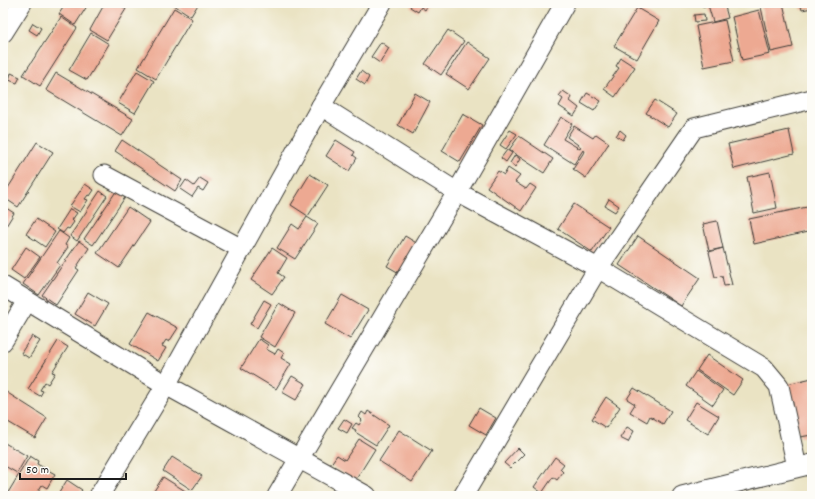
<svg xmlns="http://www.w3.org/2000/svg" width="815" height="499" viewBox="0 0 815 499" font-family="Dekko,sans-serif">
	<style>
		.building { fill: #eda992 }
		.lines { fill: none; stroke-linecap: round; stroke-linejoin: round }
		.minor-casing { stroke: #3b3a35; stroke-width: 21 }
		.minor { stroke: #fff; stroke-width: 19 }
	</style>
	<rect width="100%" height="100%" fill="#fdfcf7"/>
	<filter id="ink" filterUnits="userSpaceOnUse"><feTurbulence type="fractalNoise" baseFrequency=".025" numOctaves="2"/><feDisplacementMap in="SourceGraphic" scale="8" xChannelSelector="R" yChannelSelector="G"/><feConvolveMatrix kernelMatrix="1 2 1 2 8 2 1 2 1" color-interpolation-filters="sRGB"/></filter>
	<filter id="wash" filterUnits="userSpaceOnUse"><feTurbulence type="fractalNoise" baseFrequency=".012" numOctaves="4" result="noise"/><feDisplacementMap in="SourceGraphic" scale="16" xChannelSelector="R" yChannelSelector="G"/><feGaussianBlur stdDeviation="0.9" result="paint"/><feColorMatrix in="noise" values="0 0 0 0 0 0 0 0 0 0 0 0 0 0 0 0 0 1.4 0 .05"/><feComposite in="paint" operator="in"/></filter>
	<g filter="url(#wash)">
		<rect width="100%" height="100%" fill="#eae3c3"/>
		<g id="blocks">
			<g class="building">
				<path d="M66,3h23l-14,22 -16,-11z"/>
				<path d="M105,3h12l9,6 -19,31 -17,-10z"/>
				<path d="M175,3h24l-8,13 -17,-11z"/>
				<path d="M413,3h16l-4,7 -4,-3 -3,5 -8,-5z"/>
				<path d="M702,3h22l4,15 -15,4 -5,-17 -5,2z"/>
				<path d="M760,3h23l10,44 -22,5z"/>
				<path d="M800,3h12v5l-10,2z"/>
				<path d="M174,8l18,11 -36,60 -18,-11z"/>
				<path d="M637,8l22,13 -22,38 -23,-13z"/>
				<path d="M759,10l11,44 -28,6 -10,-43z"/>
				<path d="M704,14l1,7 -10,1 -1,-7z"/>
				<path d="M61,17l16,11 -37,58 -17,-11z"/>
				<path d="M725,20l9,41 -30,6 -8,-41z"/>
				<path d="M33,23l8,5 -4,7 -8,-5z"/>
				<path d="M448,30l16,11 -23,34 -16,-11z"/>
				<path d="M91,33l18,11 -22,36 -18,-10z"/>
				<path d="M381,42l8,6 -9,15 -9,-6z"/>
				<path d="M467,42l23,16 -21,31 -23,-15z"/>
				<path d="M621,58l14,9 -20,30 -11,-8 15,-21 -3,-2z"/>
				<path d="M137,71l17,10 -19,32 -17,-10z"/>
				<path d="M361,71l8,6 -4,8 -9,-6z"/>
				<path d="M11,73l9,4 -3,6 -8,-3z"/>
				<path d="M56,73l77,46 -11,17 -76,-46z"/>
				<path d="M563,91l9,6 -2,4 9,7 -5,8 -15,-10 4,-7 -4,-3z"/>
				<path d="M415,93l15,9 -17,32 -15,-9z"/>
				<path d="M587,93l14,8 -7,10 -13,-8z"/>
				<path d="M655,100l22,14 -9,13 -22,-14z"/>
				<path d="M463,114l19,11 -22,37 -18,-11z"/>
				<path d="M561,117l11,7 -9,15 17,10 1,-2 -14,-10 7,-11 19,12 3,-4 13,9 -23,35 -13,-9 11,-17 -1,-2 -9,14 -30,-19z"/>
				<path d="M510,130l7,4 -11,15 -6,-4z"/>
				<path d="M620,130l6,5 -3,5 -7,-4z"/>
				<path d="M789,130l5,24 -60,15 -6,-25z"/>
				<path d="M519,136l34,23 -9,14 -35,-23z"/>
				<path d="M122,140l60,40 -7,11 -60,-40z"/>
				<path d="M336,140l19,12 -2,3 4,3 -8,13 -23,-15z"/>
				<path d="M37,142l16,10 -35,55 -15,-10v-1z"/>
				<path d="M507,150l5,3 -6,9 -5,-4z"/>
				<path d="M515,155l5,4 -5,8 -5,-4z"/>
				<path d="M809,163h3v13h-1z"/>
				<path d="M508,168l12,8 -5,6 11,7 4,-5 6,4 -15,23 -34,-24 11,-16 6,4z"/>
				<path d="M770,172l7,36 -23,5 -7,-36z"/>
				<path d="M310,174l18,11 -20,31 -17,-11z"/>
				<path d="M200,178l8,5 -5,8 -5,-3 -6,9 -12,-8 6,-9 8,6z"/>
				<path d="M85,184l9,6 -4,6 -2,-1 -3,4 3,1 -8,12 -10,-6z"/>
				<path d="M117,190l9,6 -33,49 -9,-6z"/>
				<path d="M100,191l7,5 -30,45 -7,-5z"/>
				<path d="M609,199l10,7 -4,6 -10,-6z"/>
				<path d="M574,204l35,23 -17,25 -34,-23z"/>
				<path d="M3,206l11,7 -11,18z"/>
				<path d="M128,207l22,15 -31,46 -22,-15z"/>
				<path d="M807,207l5,24 -58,13 -5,-25z"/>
				<path d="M70,209l7,4 -5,7 2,2 -5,7 -2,-1 -4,5 -6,-4z"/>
				<path d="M307,217l11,7 -23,35 -18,-11 15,-24 7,5z"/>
				<path d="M36,219l19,13 -10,15 -19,-13z"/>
				<path d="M717,221l6,27 -14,3 -6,-27z"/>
				<path d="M59,231l10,7 -4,7 3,2 -11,16 3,2 -21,30 -16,-11z"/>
				<path d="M405,236l13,8 -17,30 -14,-8z"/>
				<path d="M638,236l62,42 -19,28 -62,-41z"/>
				<path d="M79,241l10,7 -13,20 3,2 -23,35 -14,-10z"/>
				<path d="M26,247l14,10 -16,22 -13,-9z"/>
				<path d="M272,248l15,10 -9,15 6,4 -12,17 -21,-14z"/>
				<path d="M723,248l9,37 -8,1 -2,-10 -7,1 -6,-25z"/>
				<path d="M88,292l20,12 -13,22 -20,-12z"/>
				<path d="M342,295l26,15 -18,29 -25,-15z"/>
				<path d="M264,300l7,4 -14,24 -7,-4z"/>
				<path d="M279,303l16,10 -20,34 -16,-10z"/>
				<path d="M149,312l29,16 -9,14 -3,-2 -4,6 4,2 -8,13 -28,-17z"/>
				<path d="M32,336l8,5 -11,17 -8,-5z"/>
				<path d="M259,339l9,6 -2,4 9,5 3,-5 6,4 -3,5 10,6 -15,25 -35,-21z"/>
				<path d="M58,341l10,6 -16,25 3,1 -7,11 -3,-2 -5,8 3,1 -3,5 -12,-7z"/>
				<path d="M707,355l36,25 -10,15 -36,-25z"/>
				<path d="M696,371l27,19 -10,15 -27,-19z"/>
				<path d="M292,376l14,8 -10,16 -14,-8z"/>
				<path d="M812,378v57l-12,2 -13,-53z"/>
				<path d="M634,388l37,23 -8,13 -13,-8 -3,6 -17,-10 5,-8 -8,-5z"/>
				<path d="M3,390l44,28 -12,20 -32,-19z"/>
				<path d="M606,397l14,10 -14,21 -14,-9z"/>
				<path d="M696,402l23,14 -11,18 -23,-14z"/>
				<path d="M479,408l17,10 -10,17 -17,-10z"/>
				<path d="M368,411l21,14 -13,20 -21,-13 1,-2 -4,-2 4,-5 3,2 3,-5 -3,-3 3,-5 4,3z"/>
				<path d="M344,419l8,5 -5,9 -9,-5z"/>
				<path d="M627,427l7,4 -6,11 -8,-4z"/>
				<path d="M399,430l33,21 -20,31 -33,-21z"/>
				<path d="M359,439l16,10 -20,32 -25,-16 7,-10 8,5z"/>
				<path d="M3,442l24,14 -10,17 -14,-8z"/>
				<path d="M518,448l6,6 -14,14 -6,-5z"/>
				<path d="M30,456l8,5 -1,3 18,10 -8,14 -5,-3 -7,11h-29z"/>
				<path d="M172,457l30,19 -10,14 -29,-19z"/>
				<path d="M555,457l9,7 -4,5 3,3 -6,8 -4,-3 -11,16 -8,-6z"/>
				<path d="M163,477l27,17 -1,2h-35l-2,-2z"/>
				<path d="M67,480l15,10 -4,6h-21z"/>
			</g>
		</g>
	</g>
	<g filter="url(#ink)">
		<use href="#blocks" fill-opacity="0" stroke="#3b3a35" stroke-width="1"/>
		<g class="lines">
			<defs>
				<g id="minor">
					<path d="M3,33l19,-30"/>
					<path d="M321,106l136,86 141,76 166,100 15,18 18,81"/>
					<path d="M104,175l138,74"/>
					<path d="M3,286l163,99 201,111"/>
					<path d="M3,341l24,-40"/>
					<path d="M99,496l67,-111 155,-279 61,-103"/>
					<path d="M277,496l180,-304 108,-189"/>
					<path d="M463,496l135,-228 96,-140 118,-29"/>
					<path d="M682,496l130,-32"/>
				</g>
			</defs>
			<use href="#minor" class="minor-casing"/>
			<use href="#minor" class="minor"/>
		</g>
	</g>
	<rect width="815" height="499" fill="none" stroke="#fdfcf7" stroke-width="16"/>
	<path d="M20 473v6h106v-6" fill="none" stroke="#1c1c1c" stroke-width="2"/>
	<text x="26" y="473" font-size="12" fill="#1c1c1c" stroke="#fdfcf7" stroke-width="3" paint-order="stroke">50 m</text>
</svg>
